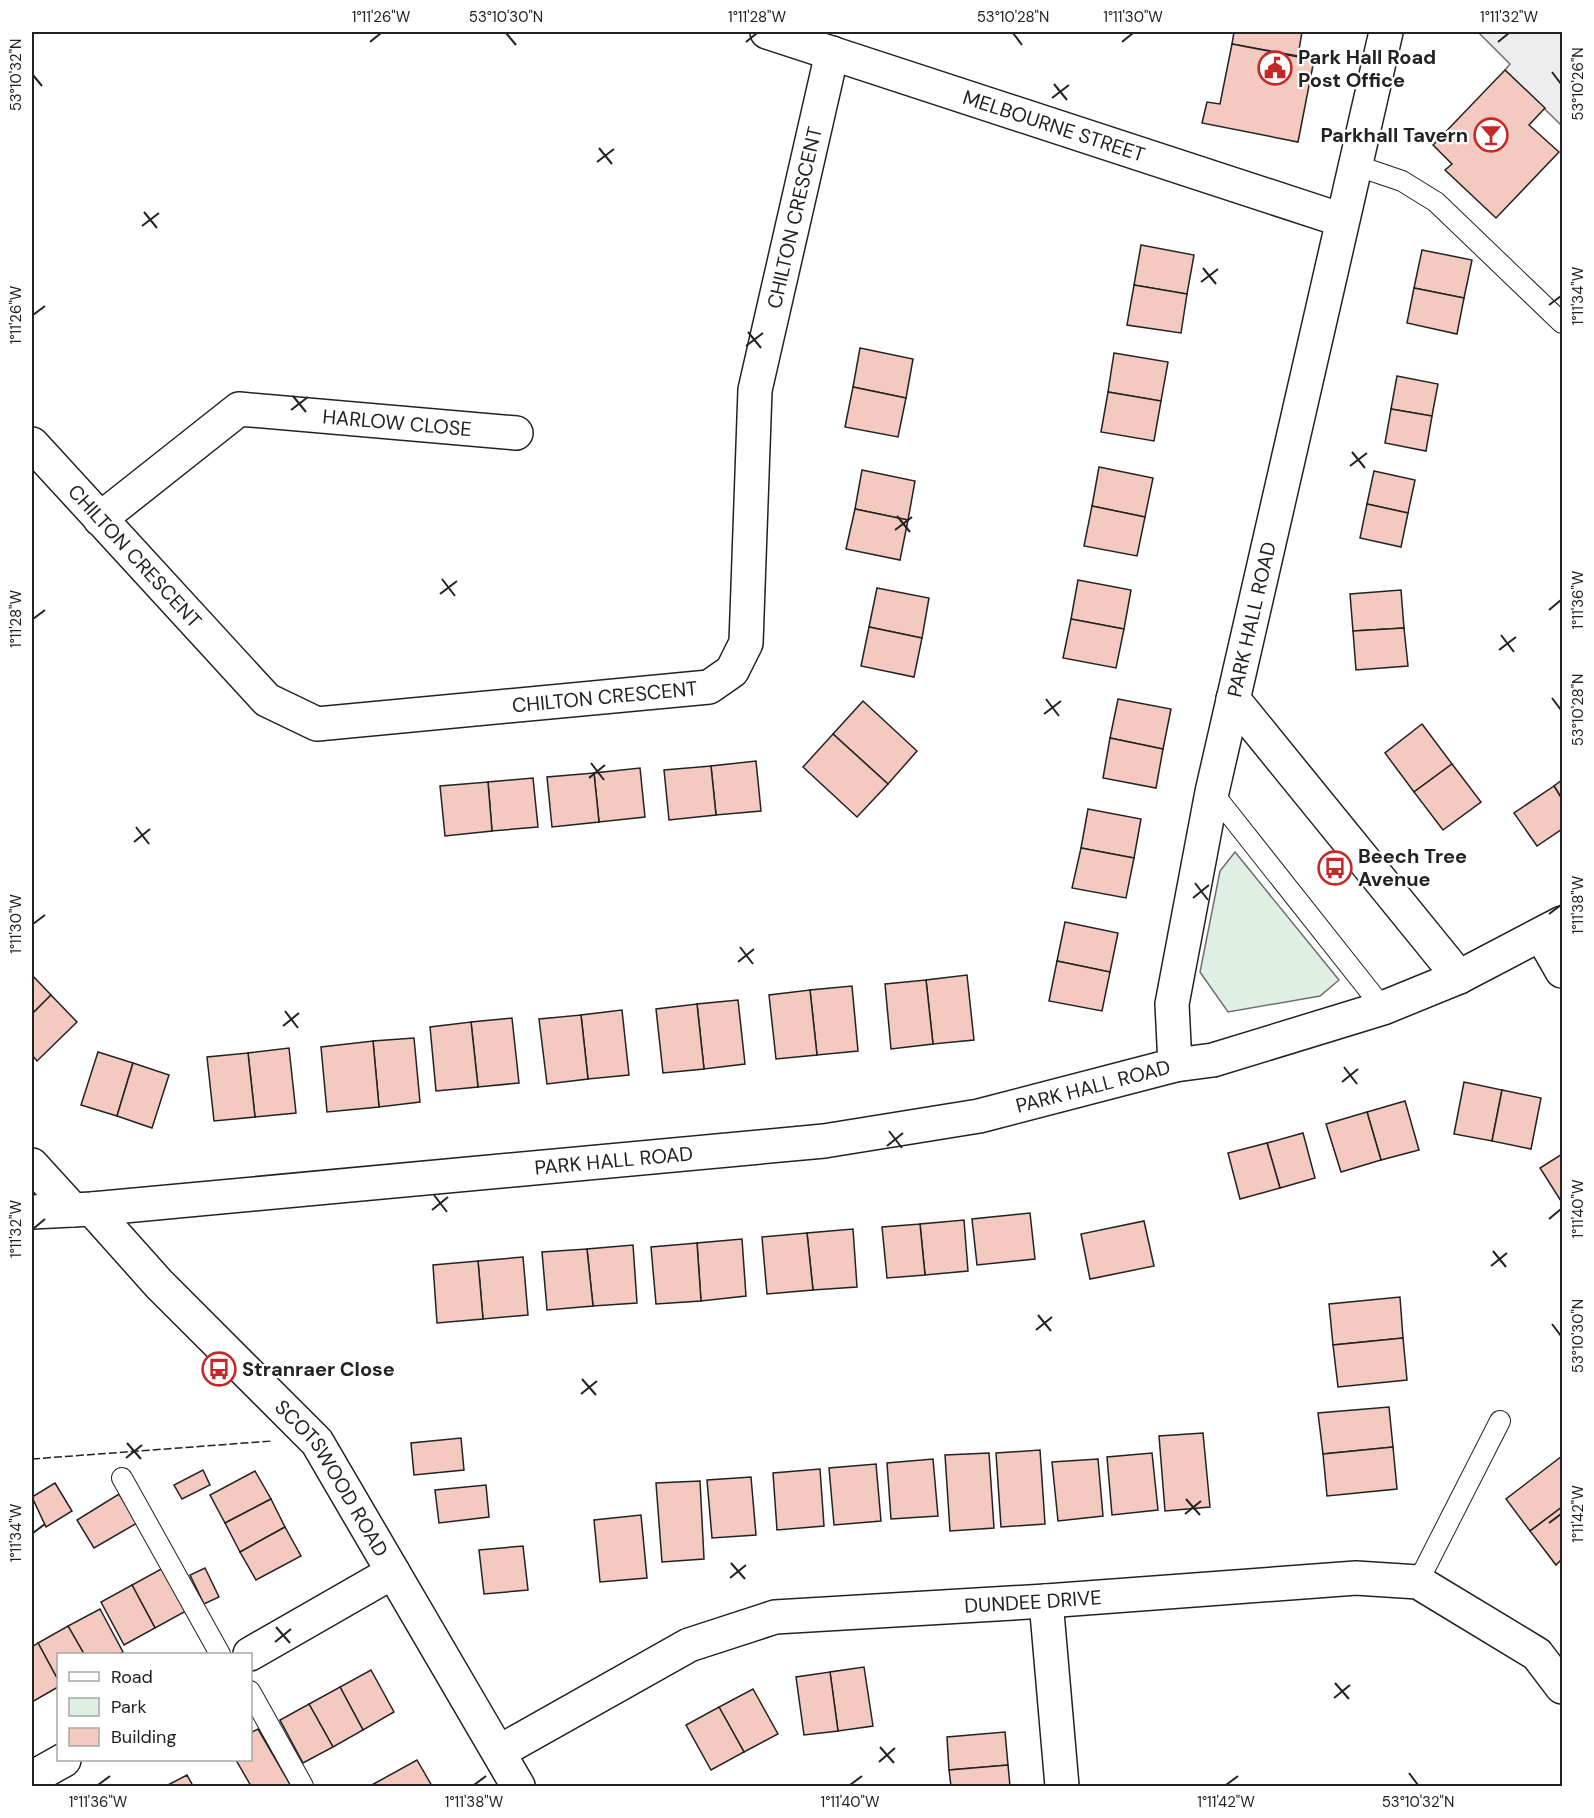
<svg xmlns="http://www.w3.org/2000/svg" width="1594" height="1818" viewBox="0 0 1594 1818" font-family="'DM Sans',sans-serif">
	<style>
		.green { fill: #e0efe3; stroke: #6f6f6f; stroke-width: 1.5 }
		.parking { fill: #ededed; stroke: #6f6f6f; stroke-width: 1.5 }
		.building { fill: #f3c9c0; stroke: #222; stroke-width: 1.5 }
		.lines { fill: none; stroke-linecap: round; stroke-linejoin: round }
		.service-casing { stroke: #222; stroke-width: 22 }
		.minor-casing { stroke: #222; stroke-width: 36 }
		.service { stroke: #fff; stroke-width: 20 }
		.minor { stroke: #fff; stroke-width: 33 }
		.fence { stroke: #222; stroke-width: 1.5; stroke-dasharray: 8 3; stroke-linecap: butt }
		.ticks { fill: none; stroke: #222; stroke-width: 2 }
		.labels { text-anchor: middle; stroke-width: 4.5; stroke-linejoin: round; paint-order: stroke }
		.poi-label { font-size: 20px; font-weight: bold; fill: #222; stroke: #fff; text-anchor: start }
		.street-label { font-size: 20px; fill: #222; stroke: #fff }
		.neatline { fill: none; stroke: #222; stroke-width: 2 }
		.ticks-label { font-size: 15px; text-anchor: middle; fill: #222 }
	</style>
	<rect width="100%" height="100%" fill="#fff"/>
	<path class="green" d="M1235,852l104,128 -19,16 -92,16 -28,-40 20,-101z"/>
	<path class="parking" d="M1478,32h84v94l-57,-56 5,-6z"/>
	<g class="building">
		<path d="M1234,32h68l-4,24 -66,-12z"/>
		<path d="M1232,44l82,16 -16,82 -96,-19 5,-21 13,2z"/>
		<path d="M1505,70l40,38 -16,17 30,27 -63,66 -51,-48 7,-6 -19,-19z"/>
		<path d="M1141,245l53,10 -7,39 -53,-9z"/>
		<path d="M1422,250l50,10 -8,38 -50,-10z"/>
		<path d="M1134,285l53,9 -6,39 -54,-8z"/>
		<path d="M1414,288l50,10 -7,36 -50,-11z"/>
		<path d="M860,348l53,11 -7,39 -53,-11z"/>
		<path d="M1114,353l54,9 -7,39 -53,-9z"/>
		<path d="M1397,376l41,8 -6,32 -41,-7z"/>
		<path d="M853,387l53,11 -8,39 -53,-10z"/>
		<path d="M1108,392l53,9 -7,40 -53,-9z"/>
		<path d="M1391,409l41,7 -6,35 -41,-8z"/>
		<path d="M1099,467l54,11 -8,39 -53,-11z"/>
		<path d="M862,470l53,11 -7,39 -53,-11z"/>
		<path d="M1374,471l41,9 -7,33 -41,-9z"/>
		<path d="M1367,504l41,9 -7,34 -41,-9z"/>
		<path d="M1092,506l53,11 -8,39 -53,-10z"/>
		<path d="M855,509l53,11 -8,40 -54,-11z"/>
		<path d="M1078,580l53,10 -7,39 -53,-10z"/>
		<path d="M877,588l52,10 -7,40 -53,-11z"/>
		<path d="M1401,590l3,38 -51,3 -3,-37z"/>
		<path d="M1071,619l53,10 -8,39 -53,-10z"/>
		<path d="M869,627l53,11 -8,39 -53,-11z"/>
		<path d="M1404,628l4,38 -52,4 -3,-39z"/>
		<path d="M1118,699l53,10 -8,40 -53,-11z"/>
		<path d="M863,701l54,50 -29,33 -55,-50z"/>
		<path d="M1422,724l30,40 -38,28 -29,-39z"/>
		<path d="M833,734l55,50 -31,33 -54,-50z"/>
		<path d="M1110,738l53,11 -7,39 -53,-10z"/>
		<path d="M756,761l5,50 -45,4 -5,-49z"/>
		<path d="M1452,764l29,38 -38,28 -29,-38z"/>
		<path d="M711,766l5,49 -47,5 -5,-50z"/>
		<path d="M640,768l5,49 -46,5 -5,-49z"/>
		<path d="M594,773l5,49 -47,5 -5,-50z"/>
		<path d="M533,778l5,49 -46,4 -4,-49z"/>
		<path d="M1562,780v19l-8,-13z"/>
		<path d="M488,782l4,49 -47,5 -5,-50z"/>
		<path d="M1554,786l8,13v30l-25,17 -23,-33z"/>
		<path d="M1088,809l53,10 -7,39 -53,-10z"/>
		<path d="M1081,848l53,10 -8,40 -54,-10z"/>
		<path d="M1065,922l53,11 -8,39 -53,-11z"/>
		<path d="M1057,961l53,11 -8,39 -53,-10z"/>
		<path d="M32,975l19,20 -19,19z"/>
		<path d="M967,975l7,65 -41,4 -7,-64z"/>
		<path d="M926,980l7,64 -42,5 -6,-65z"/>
		<path d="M852,986l6,65 -41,4 -7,-65z"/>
		<path d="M810,990l7,65 -41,4 -7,-64z"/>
		<path d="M51,995l26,27 -40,39 -5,-6v-41z"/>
		<path d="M738,1000l7,64 -41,5 -7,-65z"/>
		<path d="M697,1004l7,65 -41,4 -7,-64z"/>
		<path d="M622,1010l7,65 -41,4 -7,-64z"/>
		<path d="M581,1015l7,64 -41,5 -8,-65z"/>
		<path d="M512,1018l7,65 -41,4 -7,-65z"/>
		<path d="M471,1022l7,65 -42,4 -6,-64z"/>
		<path d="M414,1038l6,64 -41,5 -6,-66z"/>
		<path d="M373,1041l6,66 -52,5 -6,-65z"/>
		<path d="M289,1048l7,65 -41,4 -7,-64z"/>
		<path d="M98,1052l35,11 -16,53 -36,-11z"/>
		<path d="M248,1053l7,64 -41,4 -7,-64z"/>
		<path d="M133,1063l36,12 -17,53 -35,-12z"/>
		<path d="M1464,1082l38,8 -10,51 -38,-7z"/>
		<path d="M1502,1090l39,8 -10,51 -39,-8z"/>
		<path d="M1405,1101l14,49 -38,10 -14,-48z"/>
		<path d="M1367,1112l14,48 -40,12 -15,-48z"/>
		<path d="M1303,1133l12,45 -35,10 -13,-45z"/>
		<path d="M1267,1143l13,45 -40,11 -12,-46z"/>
		<path d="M1562,1154v46l-1,1 -21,-33z"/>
		<path d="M1030,1213l5,46 -58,6 -5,-46z"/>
		<path d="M964,1220l4,51 -43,4 -5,-51z"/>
		<path d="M1144,1221l10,45 -64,13 -9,-45z"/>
		<path d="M920,1224l5,51 -38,3 -5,-51z"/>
		<path d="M853,1229l4,58 -44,3 -6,-57z"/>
		<path d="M807,1233l6,57 -46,4 -5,-57z"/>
		<path d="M742,1239l4,57 -45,5 -4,-58z"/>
		<path d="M697,1243l4,58 -45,3 -5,-57z"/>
		<path d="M633,1245l4,58 -44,3 -6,-57z"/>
		<path d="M587,1249l6,57 -46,4 -5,-58z"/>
		<path d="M523,1257l5,58 -45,4 -5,-58z"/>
		<path d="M478,1261l5,58 -46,4 -4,-58z"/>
		<path d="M1400,1297l3,41 -70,7 -4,-41z"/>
		<path d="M1403,1338l4,42 -69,7 -5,-42z"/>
		<path d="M1389,1407l4,40 -70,7 -5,-41z"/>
		<path d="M1203,1433l7,74 -45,4 -6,-75z"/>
		<path d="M461,1438l3,32 -50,5 -3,-32z"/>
		<path d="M1393,1447l4,42 -70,7 -4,-42z"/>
		<path d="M1040,1450l5,74 -44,3 -5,-74z"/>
		<path d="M989,1453l5,75 -44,3 -5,-76z"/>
		<path d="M1152,1453l6,57 -46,5 -5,-58z"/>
		<path d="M1562,1456v51l-32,24 -24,-32z"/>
		<path d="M933,1459l5,57 -47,3 -4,-56z"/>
		<path d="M1098,1459l5,57 -45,5 -6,-59z"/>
		<path d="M876,1464l5,57 -47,4 -5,-57z"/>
		<path d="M820,1469l4,57 -47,4 -4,-57z"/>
		<path d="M203,1470l7,15 -28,14 -8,-14z"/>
		<path d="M255,1471l16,28 -46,24 -15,-28z"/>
		<path d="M751,1477l5,58 -44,3 -5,-58z"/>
		<path d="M700,1481l4,78 -42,3 -6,-79z"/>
		<path d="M55,1483l17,28 -26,16 -14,-30z"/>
		<path d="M486,1485l3,32 -50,6 -4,-33z"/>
		<path d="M119,1494l18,29 -43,25 -17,-28z"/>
		<path d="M271,1499l14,28 -45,25 -15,-29z"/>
		<path d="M1562,1507v52l-6,6 -26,-34z"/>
		<path d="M641,1515l6,63 -47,4 -6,-62z"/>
		<path d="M285,1527l16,29 -45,24 -16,-28z"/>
		<path d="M523,1546l5,44 -44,4 -5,-44z"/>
		<path d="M163,1568l23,43 -31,17 -23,-43z"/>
		<path d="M205,1568l14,29 -15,7 -14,-29z"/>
		<path d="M132,1585l23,43 -31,17 -23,-43z"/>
		<path d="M100,1609l23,43 -4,2h-35l-16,-28z"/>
		<path d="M68,1626l16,28h-26v26l-20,-37z"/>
		<path d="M38,1643l20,37v7l-26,15v-55z"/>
		<path d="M864,1667l9,59 -35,5 -8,-59z"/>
		<path d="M371,1670l23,42 -31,18 -23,-43z"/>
		<path d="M830,1672l8,59 -34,4 -8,-58z"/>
		<path d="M340,1687l23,43 -30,17 -24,-43z"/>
		<path d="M753,1689l25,45 -34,18 -25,-45z"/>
		<path d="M309,1704l24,43 -30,16 -23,-43z"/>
		<path d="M719,1707l25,45 -33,18 -25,-45z"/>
		<path d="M258,1729l33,57h-40l-15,-26h14v-27z"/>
		<path d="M1005,1732l3,33 -59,5 -2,-33z"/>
		<path d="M417,1760l15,26h-62z"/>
		<path d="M1008,1765l2,21h-59l-2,-16z"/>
		<path d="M187,1775l6,11h-27z"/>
	</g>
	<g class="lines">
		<defs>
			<g id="service">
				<path d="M1355,165l47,16 34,21 126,121"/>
				<path d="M1212,792l171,216"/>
				<path d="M122,1478l98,176"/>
				<path d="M1418,1582l82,-161"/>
				<path d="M250,1691l53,95"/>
			</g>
			<g id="minor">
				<path id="s1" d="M767,32l575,188"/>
				<path id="s2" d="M32,444l235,256 50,24 392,-37 23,-16 14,-28 9,-253 77,-337"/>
				<path id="s3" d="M100,519l139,-110 277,24"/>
				<path d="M1233,699l226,278"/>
				<path d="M1542,936l20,35"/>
				<path id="s4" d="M1175,1065l-3,-61 40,-212 174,-760"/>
				<path d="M32,1165l41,45"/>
				<path id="s5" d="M92,1209l67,75 158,158 201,344"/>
				<path id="s6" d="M32,1212l60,-3 732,-68 155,-25 196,-51 38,-5 170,-52 76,-31 103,-54"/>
				<path d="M1046,1601l16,185"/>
				<path d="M250,1654l143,-82"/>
				<path id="s7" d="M499,1752l190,-107 86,-28 271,-16 310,-23 62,4 119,72 25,33"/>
				<path d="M32,1778l32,-18"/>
			</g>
		</defs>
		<use href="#service" class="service-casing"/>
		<use href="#minor" class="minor-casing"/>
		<use href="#service" class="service"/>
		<use href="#minor" class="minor"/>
		<path class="fence" d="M32,1459l240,-18"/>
	</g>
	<path class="ticks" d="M506,33l10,12M1013,33l9,12M370,42l11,-9M746,42l11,-9M1122,42l11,-9M1498,42l11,-9M1552,72l9,12M33,75l9,11M1054,84l13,16M1052,98l17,-13M599,148l13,16M597,162l17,-13M144,212l13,16M142,226l17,-13M1203,268l13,16M1201,282l17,-13M1549,305l12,-9M33,315l12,-9M748,332l13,16M746,346l17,-13M293,396l13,16M291,410l17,-13M1352,452l13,16M1350,466l17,-13M897,516l13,16M895,530l17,-13M442,579l13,17M440,594l17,-13M1549,610l12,-10M33,619l12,-9M1501,635l13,17M1499,650l17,-13M1552,698l9,12M1046,699l13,17M1044,714l17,-13M591,763l13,17M589,778l16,-13M136,827l13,17M134,842l16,-13M1195,883l13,17M1193,898l16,-13M1549,914l12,-9M33,924l12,-9M740,947l13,17M738,962l16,-13M285,1011l13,17M283,1026l16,-13M1344,1067l13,17M1342,1082l16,-13M889,1131l13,17M887,1146l16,-13M434,1195l13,17M432,1210l16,-13M1549,1219l12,-10M33,1229l12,-10M1493,1251l13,16M1491,1266l16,-13M1038,1315l13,16M1552,1324l9,12M1036,1330l16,-13M582,1379l14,16M581,1394l16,-13M127,1443l14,16M126,1458l16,-13M1186,1499l14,16M1185,1514l16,-13M1549,1523l12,-9M33,1533l12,-9M731,1563l14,16M730,1578l16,-13M276,1627l14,16M275,1642l16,-13M1335,1683l14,16M1334,1698l16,-13M880,1747l14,16M879,1762l16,-14M1409,1773l9,12M98,1785l12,-9M474,1785l12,-9M850,1785l12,-9M1226,1785l12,-9"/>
	<defs>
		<symbol id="civic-ring" viewBox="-11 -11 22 22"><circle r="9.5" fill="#fff" stroke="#c62828" stroke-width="1.5"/><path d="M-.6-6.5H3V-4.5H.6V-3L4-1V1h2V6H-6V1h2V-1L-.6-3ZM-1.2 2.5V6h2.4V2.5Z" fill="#c62828"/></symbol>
		<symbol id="bar-ring" viewBox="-11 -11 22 22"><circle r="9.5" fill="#fff" stroke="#c62828" stroke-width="1.5"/><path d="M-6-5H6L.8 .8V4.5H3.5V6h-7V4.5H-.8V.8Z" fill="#c62828"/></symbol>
		<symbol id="bus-ring" viewBox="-11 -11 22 22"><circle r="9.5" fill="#fff" stroke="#c62828" stroke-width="1.5"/><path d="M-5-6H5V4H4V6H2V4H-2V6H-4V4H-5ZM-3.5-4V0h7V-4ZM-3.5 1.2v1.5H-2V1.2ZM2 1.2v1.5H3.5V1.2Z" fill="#c62828"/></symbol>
	</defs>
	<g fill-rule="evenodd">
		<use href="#civic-ring" x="1256" y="49" width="38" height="38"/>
		<use href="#bar-ring" x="1472" y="116" width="38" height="38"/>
		<use href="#bus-ring" x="1316" y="849" width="38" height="38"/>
		<use href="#bus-ring" x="200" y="1350" width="38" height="38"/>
	</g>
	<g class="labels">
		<g class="poi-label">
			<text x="1298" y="64">Park Hall Road<tspan x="1298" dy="23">Post Office</tspan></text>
			<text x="1468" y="142" text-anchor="end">Parkhall Tavern</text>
			<text x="1358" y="863">Beech Tree<tspan x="1358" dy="23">Avenue</tspan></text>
			<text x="242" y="1376">Stranraer Close</text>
		</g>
		<g class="street-label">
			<text dy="7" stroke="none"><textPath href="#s1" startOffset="302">MELBOURNE STREET</textPath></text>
			<text dy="7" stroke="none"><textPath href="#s2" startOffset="1286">CHILTON CRESCENT</textPath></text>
			<text dy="7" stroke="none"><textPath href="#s3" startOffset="336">HARLOW CLOSE</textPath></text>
			<text dy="7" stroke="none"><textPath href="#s2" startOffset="152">CHILTON CRESCENT</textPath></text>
			<text dy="7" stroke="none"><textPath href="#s4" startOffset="454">PARK HALL ROAD</textPath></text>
			<text dy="7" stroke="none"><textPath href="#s2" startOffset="692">CHILTON CRESCENT</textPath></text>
			<text dy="7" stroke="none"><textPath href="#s6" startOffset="1070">PARK HALL ROAD</textPath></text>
			<text dy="7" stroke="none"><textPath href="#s6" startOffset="584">PARK HALL ROAD</textPath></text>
			<text dy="7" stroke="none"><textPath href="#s5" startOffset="362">SCOTSWOOD ROAD</textPath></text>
			<text dy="7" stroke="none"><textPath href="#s7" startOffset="567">DUNDEE DRIVE</textPath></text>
		</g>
	</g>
	<rect width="1594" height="1818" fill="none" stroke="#ffffff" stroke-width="66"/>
	<rect x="57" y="1653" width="195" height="108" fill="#ffffff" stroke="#a7a7a7" stroke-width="1.5"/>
	<rect x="69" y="1672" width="30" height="9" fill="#ffffff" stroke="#a7a7a7" stroke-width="1.5"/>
	<text x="111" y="1683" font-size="18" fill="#222222">Road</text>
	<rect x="69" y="1698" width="30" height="18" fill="#e0efe3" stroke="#a7a7a7" stroke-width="1.5"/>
	<text x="111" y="1713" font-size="18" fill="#222222">Park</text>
	<rect x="69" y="1728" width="30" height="18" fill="#f3c9c0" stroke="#a7a7a7" stroke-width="1.5"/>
	<text x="111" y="1743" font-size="18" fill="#222222">Building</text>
	<rect x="33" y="33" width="1528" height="1752" class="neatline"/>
	<g class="ticks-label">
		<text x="381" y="22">1°11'26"W</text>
		<text x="506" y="22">53°10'30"N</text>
		<text x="757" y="22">1°11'28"W</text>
		<text x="1013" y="22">53°10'28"N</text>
		<text x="1133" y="22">1°11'30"W</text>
		<text x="1509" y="22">1°11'32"W</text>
		<text transform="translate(16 75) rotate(-90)" y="5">53°10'32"N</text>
		<text transform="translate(1578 84) rotate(-90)" y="5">53°10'26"N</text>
		<text transform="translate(1578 296) rotate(-90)" y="5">1°11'34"W</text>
		<text transform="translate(16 315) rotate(-90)" y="5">1°11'26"W</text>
		<text transform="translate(1578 600) rotate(-90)" y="5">1°11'36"W</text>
		<text transform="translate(16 619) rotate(-90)" y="5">1°11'28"W</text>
		<text transform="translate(1578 710) rotate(-90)" y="5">53°10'28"N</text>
		<text transform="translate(1578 905) rotate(-90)" y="5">1°11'38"W</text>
		<text transform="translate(16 924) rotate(-90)" y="5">1°11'30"W</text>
		<text transform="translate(1578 1209) rotate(-90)" y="5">1°11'40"W</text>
		<text transform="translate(16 1229) rotate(-90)" y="5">1°11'32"W</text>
		<text transform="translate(1578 1336) rotate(-90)" y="5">53°10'30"N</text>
		<text transform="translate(1578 1514) rotate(-90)" y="5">1°11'42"W</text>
		<text transform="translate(16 1533) rotate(-90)" y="5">1°11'34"W</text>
		<text x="98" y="1807">1°11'36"W</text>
		<text x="474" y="1807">1°11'38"W</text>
		<text x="850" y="1807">1°11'40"W</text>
		<text x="1226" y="1807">1°11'42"W</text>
		<text x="1418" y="1807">53°10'32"N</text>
	</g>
</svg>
